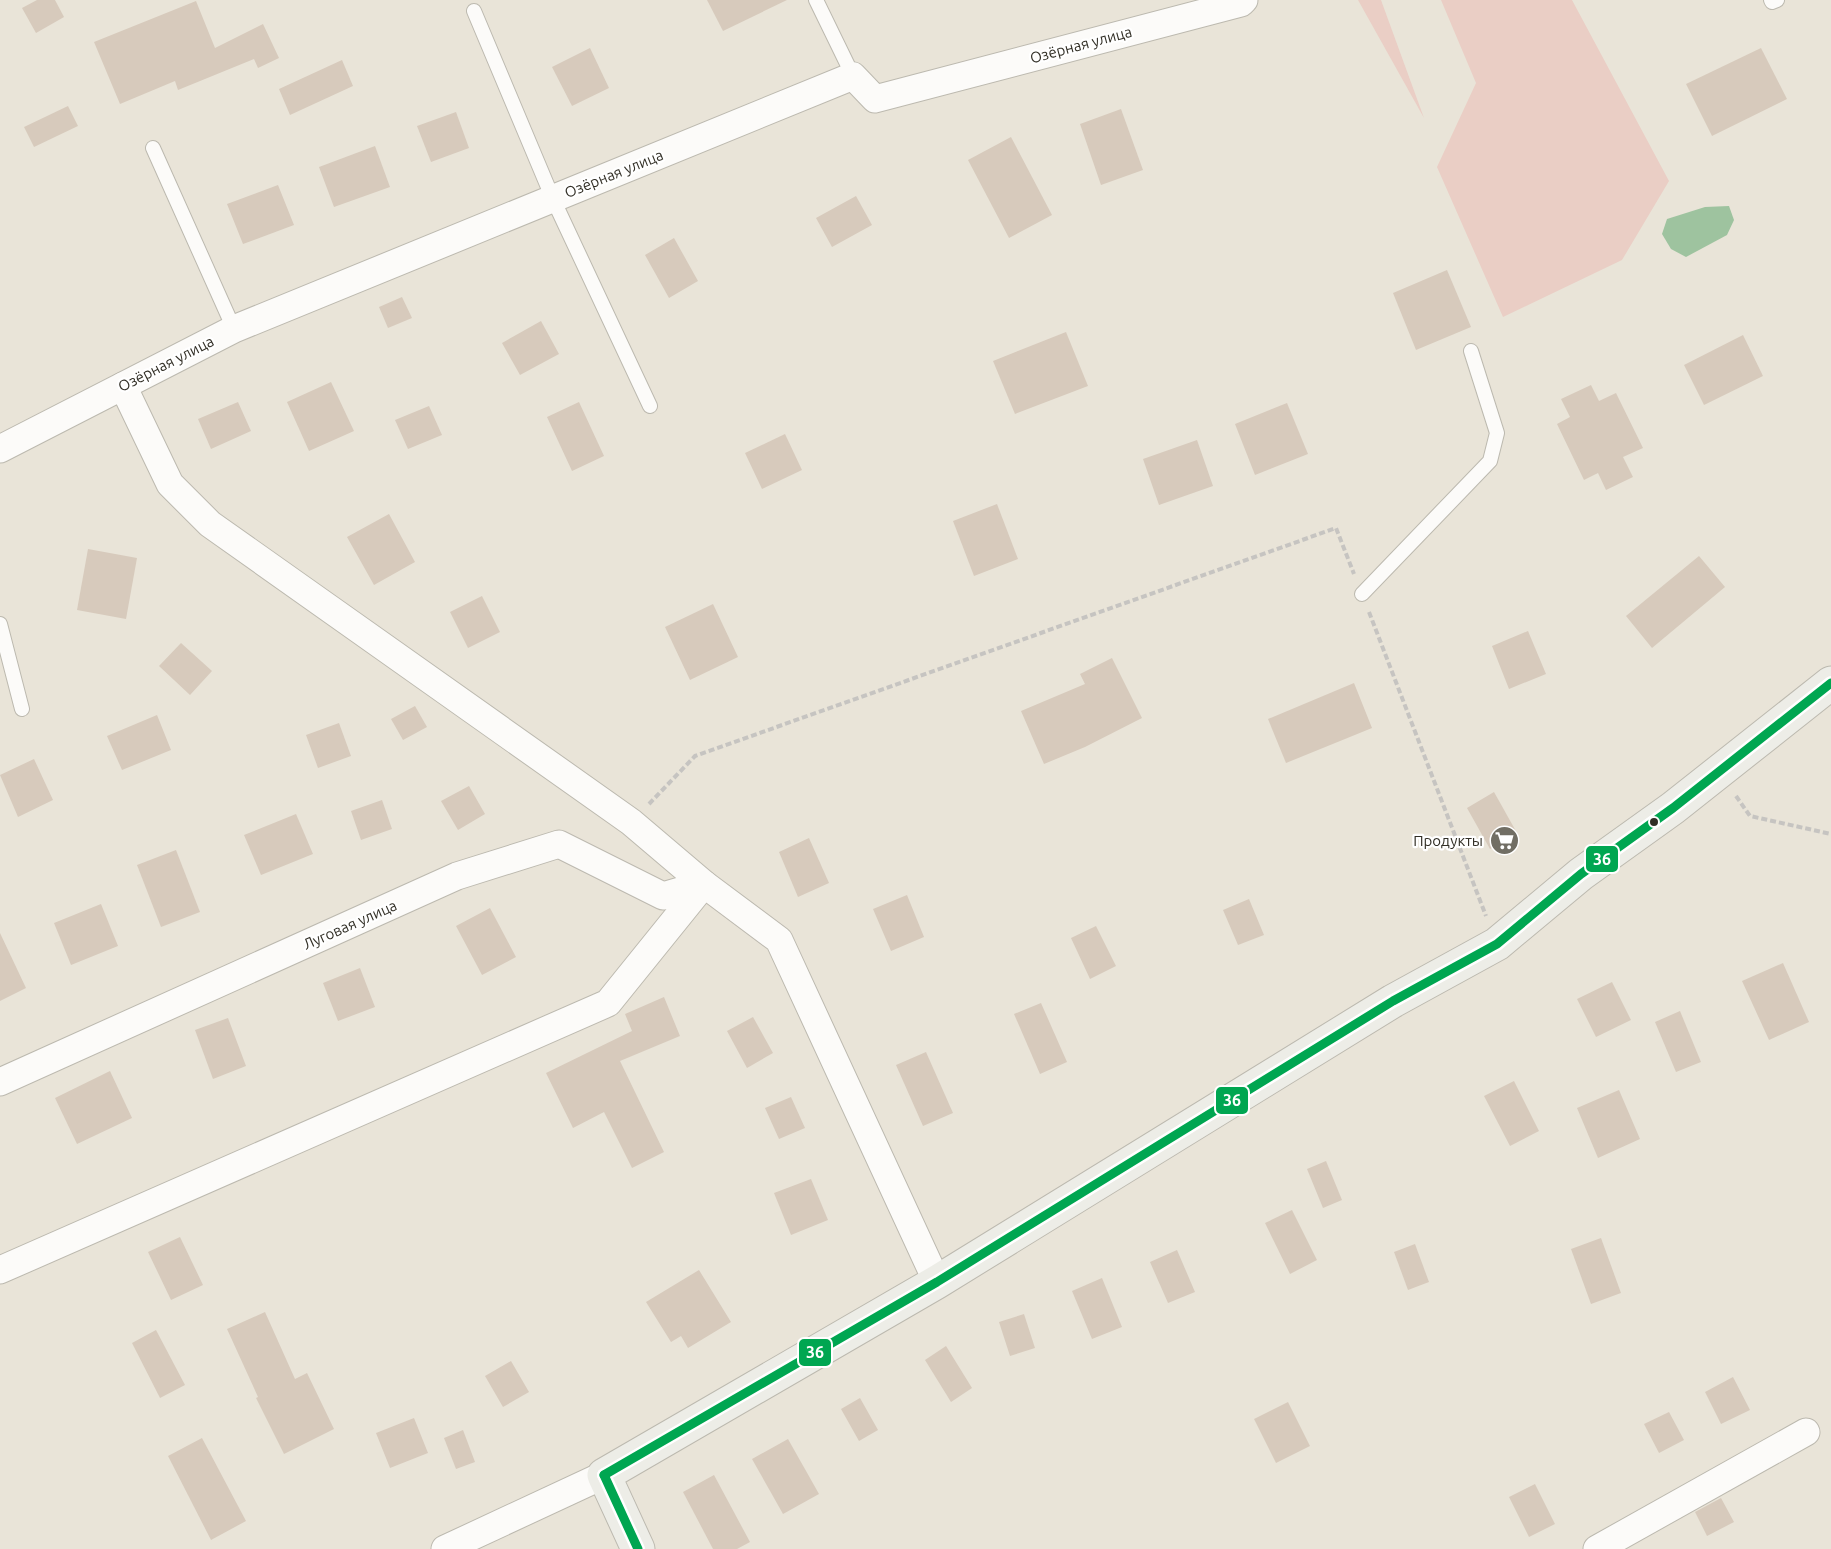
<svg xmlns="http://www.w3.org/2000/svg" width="1831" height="1549" viewBox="0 0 1831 1549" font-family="Ubuntu,sans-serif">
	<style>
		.green { fill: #eacec5 }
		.water { fill: #9ec39f }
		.building { fill: #d7cabc }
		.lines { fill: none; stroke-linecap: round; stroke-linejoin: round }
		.lane-casing { stroke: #bcb9af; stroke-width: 16 }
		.street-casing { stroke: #bcb9af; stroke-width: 29 }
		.secondary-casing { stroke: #bcb9af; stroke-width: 35 }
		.path { stroke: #c6c4c1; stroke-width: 4; stroke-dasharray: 6 3; stroke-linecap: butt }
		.lane { stroke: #fcfbf9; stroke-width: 14 }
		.street { stroke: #fcfbf9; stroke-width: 27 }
		.secondary { stroke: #edede7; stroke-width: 33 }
		.bus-1-casing { stroke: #fff; stroke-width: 14 }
		.bus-1 { stroke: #00a651; stroke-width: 9 }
		.bus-dot { fill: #312e25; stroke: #fff; stroke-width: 2 }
		.labels { text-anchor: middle; stroke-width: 4.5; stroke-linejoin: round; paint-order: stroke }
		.street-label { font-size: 15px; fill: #312e25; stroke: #fff }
		.poi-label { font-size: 15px; fill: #312e25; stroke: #fff; text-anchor: end }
		.line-badge { stroke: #fff; stroke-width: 2 }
		.badge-label { font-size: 16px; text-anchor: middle; font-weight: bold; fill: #fff }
	</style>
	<rect width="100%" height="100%" fill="#e9e4d8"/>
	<g class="green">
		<path d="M1359,0h22l43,118 -66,-118z"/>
		<path d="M1441,0h131l97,181 -47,79 -119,57 -66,-150 39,-84z"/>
	</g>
	<path class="water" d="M1729,206l5,14 -7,15 -41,22 -15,-8 -9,-15 5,-15 38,-12z"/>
	<g class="building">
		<path d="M37,0h18l9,17 -28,16 -14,-25z"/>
		<path d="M707,0h80l-64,31z"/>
		<path d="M196,1l19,47 48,-24 16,34 -21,10 -4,-9 -76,31 -3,-9 -55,23 -26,-62z"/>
		<path d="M590,48l19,40 -37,18 -20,-39z"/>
		<path d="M1761,48l26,51 -75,37 -26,-52z"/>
		<path d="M342,60l11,26 -63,29 -11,-26z"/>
		<path d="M68,106l10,20 -44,21 -10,-20z"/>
		<path d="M1121,109l22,61 -42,15 -21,-61z"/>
		<path d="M456,112l13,36 -38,14 -14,-36z"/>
		<path d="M1011,137l41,78 -43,23 -41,-78z"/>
		<path d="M375,146l15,41 -56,20 -15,-40z"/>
		<path d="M278,185l16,40 -51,19 -16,-40z"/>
		<path d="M856,196l16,29 -40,22 -16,-29z"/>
		<path d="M674,238l24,43 -29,17 -24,-43z"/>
		<path d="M1447,270l24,57 -55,23 -23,-57z"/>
		<path d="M402,297l10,21 -24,10 -9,-21z"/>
		<path d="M541,321l18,33 -39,21 -18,-32z"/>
		<path d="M1066,332l22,54 -73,28 -22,-53z"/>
		<path d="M1743,335l20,41 -59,29 -20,-40z"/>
		<path d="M331,382l23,49 -45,20 -22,-49z"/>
		<path d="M1591,385l8,16 17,-8 27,55 -20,9 10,20 -27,13 -8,-17 -14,7 -27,-56 13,-7 -9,-18z"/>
		<path d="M238,402l13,29 -40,18 -13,-30z"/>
		<path d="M579,402l25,54 -32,15 -25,-54z"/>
		<path d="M1287,403l21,51 -53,21 -20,-51z"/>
		<path d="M429,406l13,29 -34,14 -13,-29z"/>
		<path d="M785,434l17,36 -40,19 -17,-36z"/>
		<path d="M1197,440l16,46 -54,19 -16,-46z"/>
		<path d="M997,504l21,55 -44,17 -21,-55z"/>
		<path d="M389,514l26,48 -41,23 -27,-48z"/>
		<path d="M88,549l49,9 -11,61 -49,-9z"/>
		<path d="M1699,556l26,31 -73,61 -26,-32z"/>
		<path d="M482,596l18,36 -32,16 -18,-36z"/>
		<path d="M713,604l25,53 -48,23 -25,-53z"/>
		<path d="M1528,631l18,43 -37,15 -17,-43z"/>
		<path d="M181,643l31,28 -22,24 -31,-29z"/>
		<path d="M1112,658l30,60 -57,29 -41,17 -23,-53 64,-27 -5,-10z"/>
		<path d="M1354,683l18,45 -86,35 -18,-44z"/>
		<path d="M415,706l12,21 -24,13 -12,-21z"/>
		<path d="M157,715l14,35 -49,20 -15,-34z"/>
		<path d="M339,723l12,33 -33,12 -12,-33z"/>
		<path d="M34,759l19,41 -35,17 -18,-42z"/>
		<path d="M469,786l16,28 -27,16 -17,-29z"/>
		<path d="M1494,792l23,41 -27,16 -23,-41z"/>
		<path d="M382,800l10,29 -31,11 -10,-29z"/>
		<path d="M296,814l17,40 -52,21 -17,-40z"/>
		<path d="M809,838l20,45 -31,14 -19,-45z"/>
		<path d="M176,850l24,62 -39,15 -24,-62z"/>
		<path d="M907,895l17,42 -33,14 -18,-42z"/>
		<path d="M1249,899l15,36 -26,10 -15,-35z"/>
		<path d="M101,904l17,42 -47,19 -17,-42z"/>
		<path d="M490,908l26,49 -34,18 -26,-49z"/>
		<path d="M1096,926l20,40 -26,13 -19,-41z"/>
		<path d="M0,933l26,55 -26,13z"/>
		<path d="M1783,963l26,59 -40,18 -27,-59z"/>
		<path d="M360,968l15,39 -37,14 -15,-38z"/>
		<path d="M1612,982l19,38 -35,17 -19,-38z"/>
		<path d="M664,997l16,39 -60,25 44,91 -32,16 -28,-56 -31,16 -27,-55 86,-42 -7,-17z"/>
		<path d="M1041,1003l26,59 -27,12 -26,-60z"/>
		<path d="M1680,1011l21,51 -25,10 -21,-50z"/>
		<path d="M753,1017l20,36 -26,15 -20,-37z"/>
		<path d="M228,1018l18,48 -33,13 -18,-49z"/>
		<path d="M926,1052l27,61 -30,13 -27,-61z"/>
		<path d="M110,1071l22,47 -55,26 -22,-46z"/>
		<path d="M1514,1081l25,50 -29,15 -26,-50z"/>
		<path d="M1619,1090l21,49 -42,19 -21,-50z"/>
		<path d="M791,1097l14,31 -26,11 -14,-31z"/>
		<path d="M1326,1161l16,39 -19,8 -16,-39z"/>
		<path d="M811,1179l17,41 -37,15 -17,-42z"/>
		<path d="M1292,1210l25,50 -27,14 -25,-51z"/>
		<path d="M180,1237l23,48 -32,15 -23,-48z"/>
		<path d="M1601,1238l20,55 -30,11 -20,-55z"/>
		<path d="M1415,1244l14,38 -21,8 -14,-38z"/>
		<path d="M1177,1250l18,42 -27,11 -18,-41z"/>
		<path d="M699,1270l32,52 -43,26 -7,-12 -10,6 -25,-40z"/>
		<path d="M1102,1278l20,49 -30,12 -20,-48z"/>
		<path d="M265,1312l30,67 12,-6 27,56 -50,25 -28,-56 2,-1 -31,-68z"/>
		<path d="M1024,1314l11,34 -25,8 -11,-34z"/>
		<path d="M156,1330l29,55 -25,13 -28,-55z"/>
		<path d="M946,1346l26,42 -21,14 -26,-42z"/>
		<path d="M511,1361l18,31 -26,15 -18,-31z"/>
		<path d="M1733,1377l17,33 -29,14 -16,-32z"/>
		<path d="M860,1398l18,32 -19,11 -18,-32z"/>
		<path d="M1288,1402l22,44 -34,17 -22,-44z"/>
		<path d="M1669,1412l15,28 -25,13 -15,-29z"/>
		<path d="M414,1418l14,35 -38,15 -14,-35z"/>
		<path d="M463,1430l12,32 -19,7 -12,-31z"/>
		<path d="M202,1438l44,83 -35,19 -43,-84z"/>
		<path d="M788,1439l31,55 -36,20 -31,-55z"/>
		<path d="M714,1475l36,67 -13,7h-24l-30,-57z"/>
		<path d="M1535,1484l20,40 -26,13 -20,-40z"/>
		<path d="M1721,1498l13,24 -27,14 -12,-24z"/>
	</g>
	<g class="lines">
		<defs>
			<g id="lane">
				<path d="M816,0l37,76"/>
				<path d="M1771,0l1,2 5,-2"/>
				<path d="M474,11l79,188 97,207"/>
				<path d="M153,148l81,181"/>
				<path d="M1362,594l128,-133 7,-28 -26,-82"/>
				<path d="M0,624l22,85"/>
			</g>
			<g id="street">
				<path d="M0,449l234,-120 619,-253 22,23 366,-96 3,-3"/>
				<path d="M0,1082l457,-206 102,-32 104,52 41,-12 75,56 158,342"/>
				<path d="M0,1270l608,-267 96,-119 -73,-62 -421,-298 -40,-40 -47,-98"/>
				<path d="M445,1549l159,-74"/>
				<path d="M1597,1549l209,-117"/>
			</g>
			<path id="secondary" d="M638,1549l-34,-74 333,-193 456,-281 104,-57 84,-70 92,-66 158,-125"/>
		</defs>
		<use href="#lane" class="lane-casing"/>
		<use href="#street" class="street-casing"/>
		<use href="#secondary" class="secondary-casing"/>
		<g class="path">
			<path d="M1369,612l117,304"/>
			<path d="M1736,796l14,20 81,18"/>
			<path d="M649,804l46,-48 641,-228 18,46"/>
		</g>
		<use href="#lane" class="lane"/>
		<use href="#street" class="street"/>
		<use href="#secondary" class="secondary"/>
		<defs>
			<g id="bus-1">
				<path d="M604,1475l333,-193 456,-281 104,-57 84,-70 92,-66 158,-125"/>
				<path d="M604,1475l34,74"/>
			</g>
		</defs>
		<use href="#bus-1" class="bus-1-casing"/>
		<use href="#bus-1" class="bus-1"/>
	</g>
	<defs>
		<symbol id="supermarket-disc" viewBox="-11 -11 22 22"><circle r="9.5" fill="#716e64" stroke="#fff"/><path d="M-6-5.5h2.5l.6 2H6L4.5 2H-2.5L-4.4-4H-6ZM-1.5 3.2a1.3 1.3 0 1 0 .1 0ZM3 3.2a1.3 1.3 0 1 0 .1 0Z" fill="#fff"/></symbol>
	</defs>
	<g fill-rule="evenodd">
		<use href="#supermarket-disc" x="1488" y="824" width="33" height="33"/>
	</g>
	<circle class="bus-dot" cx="1654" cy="822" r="5"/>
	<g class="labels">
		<g class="street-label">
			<text transform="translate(1081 45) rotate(-15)" y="5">Озёрная улица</text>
			<text transform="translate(614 174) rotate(-22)" y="5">Озёрная улица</text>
			<text transform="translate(166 364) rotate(-27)" y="5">Озёрная улица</text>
			<text transform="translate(350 925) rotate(-24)" y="5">Луговая улица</text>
		</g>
		<g class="poi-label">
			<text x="1483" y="846">Продукты</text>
		</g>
	</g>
	<g class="line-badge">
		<rect x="1585" y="845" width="34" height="28" rx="6" fill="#00a651"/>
		<rect x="1215" y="1086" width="34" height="29" rx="6" fill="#00a651"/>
		<rect x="798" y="1338" width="34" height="29" rx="6" fill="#00a651"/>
	</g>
	<g class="badge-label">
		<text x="1602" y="865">36</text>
		<text x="1232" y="1106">36</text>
		<text x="815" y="1358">36</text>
	</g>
</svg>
